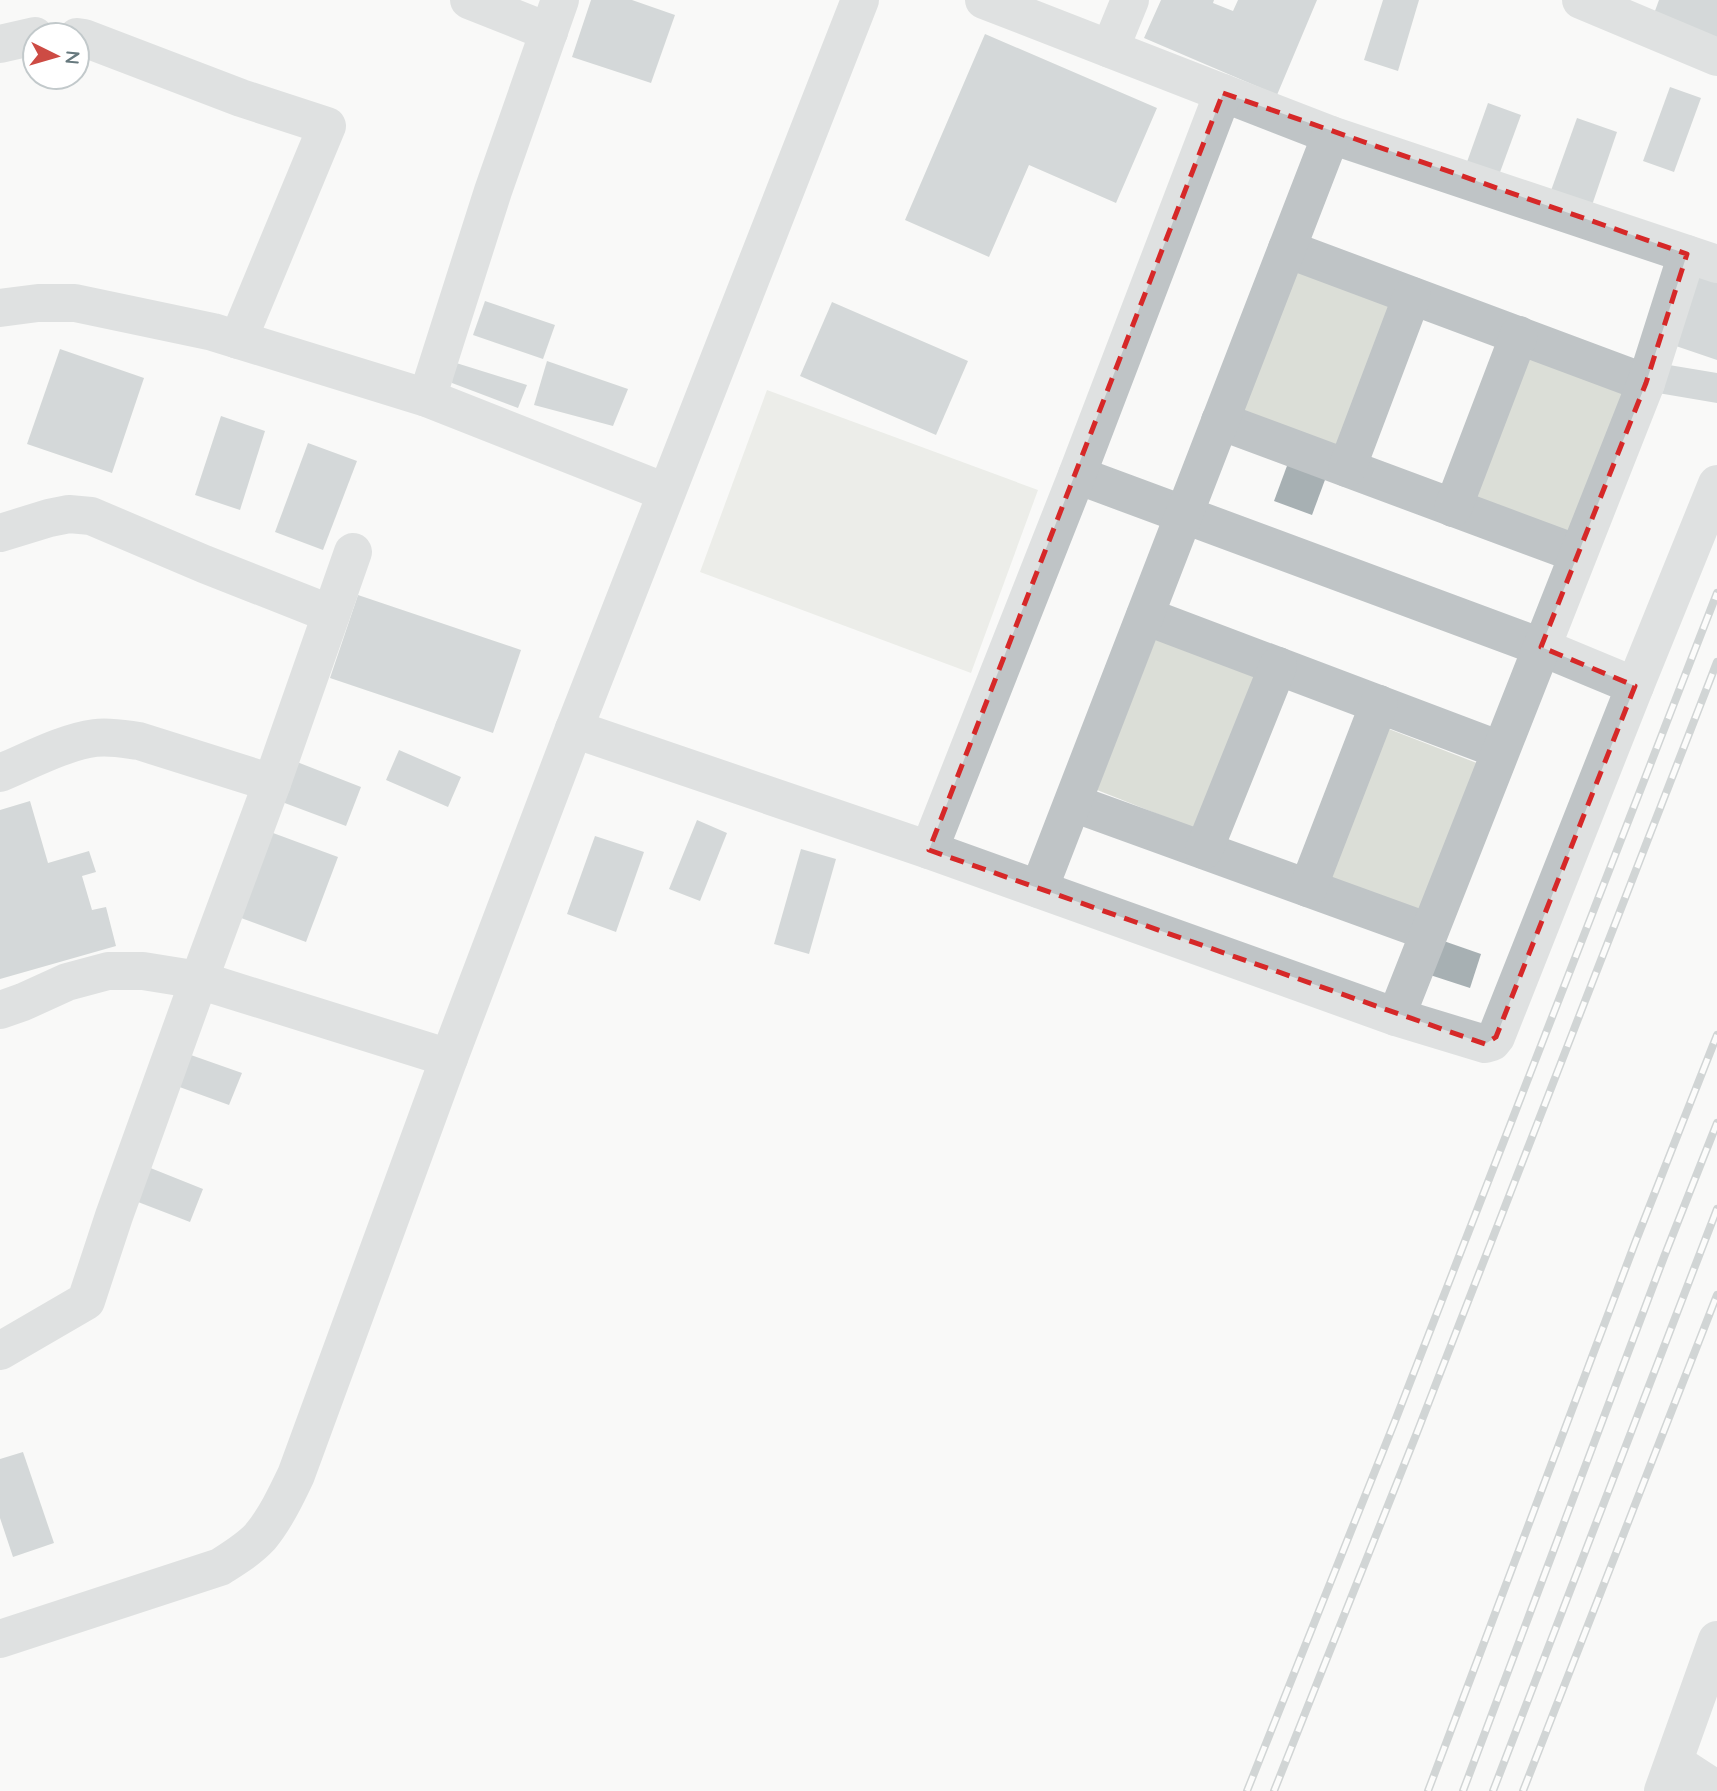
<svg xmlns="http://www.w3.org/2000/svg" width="1717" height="1791" viewBox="0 0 1717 1791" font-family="Quicksand,sans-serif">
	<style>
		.green { fill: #dbded7 }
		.building { fill: #a7b0b3 }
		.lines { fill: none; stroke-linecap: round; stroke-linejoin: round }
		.minor { stroke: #bfc4c6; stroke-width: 38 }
		.rail-casing { stroke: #a1a9ac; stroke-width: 8 }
		.rail { stroke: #fff; stroke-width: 5; stroke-dasharray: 16; stroke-linecap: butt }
		.marked { fill: none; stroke: #d62828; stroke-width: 5; stroke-dasharray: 14 9; stroke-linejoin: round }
	</style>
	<rect width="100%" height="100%" fill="#f9f9f8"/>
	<g class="green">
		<path d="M1298,263l101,40 -59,152 -101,-40z"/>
		<path d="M1528,349l101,39 -59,152 -101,-39z"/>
		<path d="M767,390l271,100 -67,183 -271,-101z"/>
		<path d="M1156,638l101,40 -59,152 -101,-40z"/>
		<path d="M1381,726l101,39 -60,152 -101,-40z"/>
	</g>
	<g class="building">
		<path d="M591,0h41l43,15 -24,68 -79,-26z"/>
		<path d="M1161,0h53l-1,3 20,8 5,-11h79l-40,95 -133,-57z"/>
		<path d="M1383,0h36l-21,71 -34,-11z"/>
		<path d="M1659,0h58v43l-65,-24z"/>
		<path d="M985,34l172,74 -41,95 -87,-38 -40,92 -84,-37z"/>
		<path d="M1670,87l31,11 -27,74 -31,-11z"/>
		<path d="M1488,103l33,12 -22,60 -32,-13z"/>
		<path d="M1577,118l40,14 -28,82 -41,-15z"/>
		<path d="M1694,273l23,8v79l-47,-16z"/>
		<path d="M485,301l70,24 -12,34 -70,-24z"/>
		<path d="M832,302l136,59 -32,74 -136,-59z"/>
		<path d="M60,349l84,29 -32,95 -85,-29z"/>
		<path d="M547,361l81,28 -15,37 -79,-21z"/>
		<path d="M453,362l74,23 -9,23 -66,-25z"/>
		<path d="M1657,363l60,10v30l-65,-11z"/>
		<path d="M221,416l44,15 -25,79 -45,-15z"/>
		<path d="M308,443l49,18 -34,89 -48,-18z"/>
		<path d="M1291,455l38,14 -17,46 -38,-14z"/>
		<path d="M358,595l163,55 -28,83 -163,-55z"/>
		<path d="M399,750l62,27 -13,30 -62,-27z"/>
		<path d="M297,762l64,25 -15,39 -64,-24z"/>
		<path d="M30,801l18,62 41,-12 7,21 -14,4 10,34 14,-3 10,39 -116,33v-169z"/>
		<path d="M697,820l30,13 -27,68 -31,-12z"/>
		<path d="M265,830l73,27 -32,85 -73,-27z"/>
		<path d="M595,836l49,16 -28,80 -49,-18z"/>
		<path d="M801,849l35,10 -27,95 -35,-10z"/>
		<path d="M1438,939l43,15 -11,34 -43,-14z"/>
		<path d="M188,1054l54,19 -13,32 -55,-20z"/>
		<path d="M138,1163l65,26 -13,33 -65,-25z"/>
		<path d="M23,1452l31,91 -41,14 -13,-39v-59z"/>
	</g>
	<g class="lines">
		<g class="minor">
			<path d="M469,0l80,32"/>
			<path d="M984,0l347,135 386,129"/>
			<path d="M1581,0l136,57"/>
			<path d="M77,37l7,1 157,60 86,28 -89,214"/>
			<path d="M0,44l35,-8"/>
			<path d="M1110,49l20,-49"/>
			<path d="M1287,249l359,134"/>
			<path d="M0,308l38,-5h37l138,29 214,66 238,94"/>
			<path d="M427,398l66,-207 67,-191"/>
			<path d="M1220,421l358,133"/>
			<path d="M1347,468l65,-172"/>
			<path d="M1077,475l464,172 94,39"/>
			<path d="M1453,508l66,-173"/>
			<path d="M0,533l49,-15 20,-4 22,2 113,48 127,50"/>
			<path d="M1145,616l355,134"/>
			<path d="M574,729l355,121 467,167 89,27 7,-2 4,-5 139,-351 82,-202"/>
			<path d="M0,773c29,-12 64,-31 95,-35 15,-2 29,1 44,3l133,42"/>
			<path d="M1073,803l356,129"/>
			<path d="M929,850l148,-375 146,-382"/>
			<path d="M1204,850l74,-184"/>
			<path d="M1308,888l71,-184"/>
			<path d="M1039,889l292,-754"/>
			<path d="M0,1010l23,-8 44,-20 41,-11h35l56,9 250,78"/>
			<path d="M1396,1017l250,-634 41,-129"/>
			<path d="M0,1351l86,-50 28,-85 85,-236 73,-197 81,-231"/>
			<path d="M0,1639l220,-72c14,-9 29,-18 40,-30 15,-18 26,-41 36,-62l153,-417 125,-329 286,-729"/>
			<path d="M1674,1762l43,28"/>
			<path d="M1663,1791l54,-151"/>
		</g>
		<defs>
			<g id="rail">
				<path d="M1247,1791l148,-370 322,-828"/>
				<path d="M1274,1791l144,-361 299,-768"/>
				<path d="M1428,1791l207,-548 82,-208"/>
				<path d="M1463,1791l201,-534 53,-134"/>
				<path d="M1493,1791l224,-582"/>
				<path d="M1523,1791l194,-496"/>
			</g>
		</defs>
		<use href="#rail" class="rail-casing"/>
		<use href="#rail" class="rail"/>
	</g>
	<path d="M0 0H1717V1791H0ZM1223,93l464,161 -41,129 -105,264 94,39 -139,351 -11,7 -556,-194z" fill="#f9f9f8" fill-opacity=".55" fill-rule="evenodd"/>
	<path class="marked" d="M1223,93l464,161 -41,129 -105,264 94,39 -139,351 -11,7 -556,-194z"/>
	<g transform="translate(56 56) rotate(95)"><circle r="33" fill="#ffffff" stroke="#c2c9cb" stroke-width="2"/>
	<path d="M0-5L12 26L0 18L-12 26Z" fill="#cd4b44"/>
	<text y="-10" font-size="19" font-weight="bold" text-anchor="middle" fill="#67797e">N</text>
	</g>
</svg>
